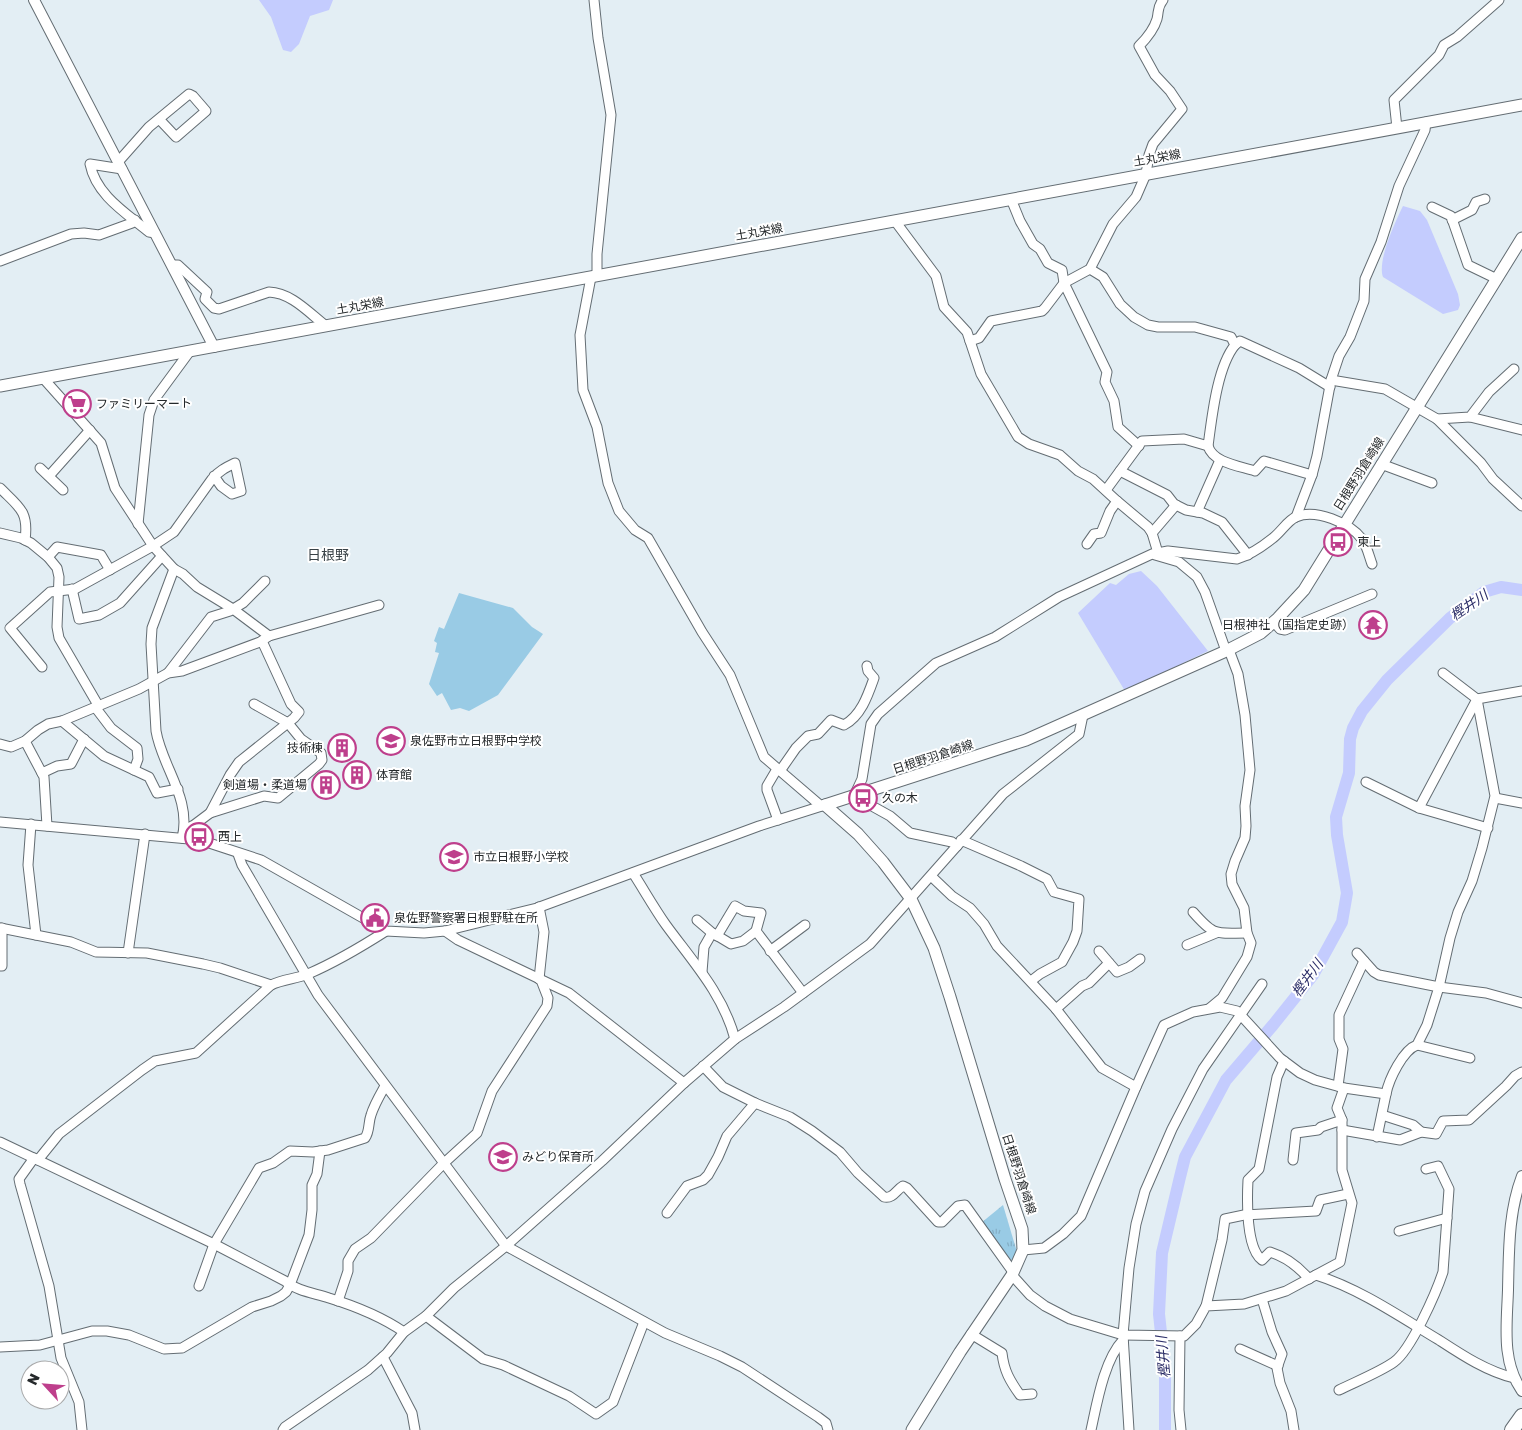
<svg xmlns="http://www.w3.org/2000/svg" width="1522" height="1430" viewBox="0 0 1522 1430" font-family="'Golos Text','Noto Sans JP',sans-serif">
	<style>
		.grass { fill: url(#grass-tufts) }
		.pitch { fill: #99cbe5 }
		.water { fill: #c4ccfe }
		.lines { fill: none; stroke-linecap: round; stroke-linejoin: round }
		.river { stroke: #c4ccfe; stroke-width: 12 }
		.minor-casing { stroke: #646d73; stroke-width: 11 }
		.tertiary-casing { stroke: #646d73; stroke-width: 12 }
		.secondary-casing { stroke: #646d73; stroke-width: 13 }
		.trunk-casing { stroke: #646d73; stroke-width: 16 }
		.minor { stroke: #fff; stroke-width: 9 }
		.tertiary { stroke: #fff; stroke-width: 10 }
		.secondary { stroke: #fff; stroke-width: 11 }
		.trunk { stroke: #fff; stroke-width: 14 }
		.labels { text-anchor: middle; stroke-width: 4; stroke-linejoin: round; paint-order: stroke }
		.street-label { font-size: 12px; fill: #25292b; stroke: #fff }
		.poi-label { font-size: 12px; fill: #25292b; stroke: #fff; text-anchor: start }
		.neighbourhood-label { font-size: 14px; fill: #384146; stroke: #fff }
		.water-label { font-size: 14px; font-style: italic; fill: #2d2f69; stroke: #fff }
	</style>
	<defs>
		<pattern id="grass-tufts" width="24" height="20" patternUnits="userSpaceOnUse" patternTransform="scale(1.25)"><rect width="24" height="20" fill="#99cbe5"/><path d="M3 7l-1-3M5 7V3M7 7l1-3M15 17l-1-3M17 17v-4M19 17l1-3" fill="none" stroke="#84aec5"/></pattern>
	</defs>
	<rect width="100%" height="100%" fill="#e3eef4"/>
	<path class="grass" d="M1003,1205l14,47 -9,13 -27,-42z"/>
	<path class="pitch" d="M459,593l54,15 19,19 11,7 -45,61 -29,16 -9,-3 -9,2 -9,-17 -5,3 -8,-12 10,-31 -4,-1 2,-9 -3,-2 5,-14 5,2z"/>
	<g class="water">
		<path d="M259,0h74l-4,10 -19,6 -11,28 -8,8 -8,-2 -12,-33z"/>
		<path d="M1403,206l17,5 7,9 31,74 2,11 -2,5 -15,4 -60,-37c-6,-16 12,-55 20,-71z"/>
		<path d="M1141,571l16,15 51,65 -83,40 -47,-78 32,-30 6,2 13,-11z"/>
	</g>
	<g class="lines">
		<path class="river" d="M1165,1430v-60l-6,-56 3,-61 18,-76 5,-20 41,-77 47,-55 40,-50 29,-53 5,-29 -10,-58 -1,-18 13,-44 1,-34 3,-11 9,-17 25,-31 63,-62 34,-26 17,-5 21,3"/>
		<defs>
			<g id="minor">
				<path d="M594,0l4,38 13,77 -14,139v22"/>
				<path d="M1397,128l-3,-28 45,-45 5,-10 13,-8 42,-37"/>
				<path d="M118,162l31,-35 40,-33 4,2 13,15 -30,26 -17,-18"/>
				<path d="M122,169l-32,-5c6,31 36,49 59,68l6,1"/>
				<path d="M1011,199l9,22 13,23 7,5 8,14 14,7 2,13 43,89 -2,10 9,19 4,26 21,19"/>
				<path d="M1432,207l19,9 17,49 29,14"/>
				<path d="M1452,220l20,-10 4,-8 9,-3"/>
				<path d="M895,221l41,55 8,31 23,25 14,42 37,63 11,7 31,11 18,16 15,8 24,22 31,26 4,6 6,20"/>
				<path d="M0,261l71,-27 13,-1 15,2 33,-12 3,-3"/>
				<path d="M172,265h6l29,27 -2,7 9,9 5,1 50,-17c23,1 40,21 57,34"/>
				<path d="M1090,269l13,8 17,27 14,13 14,8 10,2h37l36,10 4,8c-18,22 -23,72 -27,101l-24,-7 -42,2 -36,49"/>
				<path d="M591,277l-11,58 3,55 14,37 11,56 11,28 16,19 13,8 54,94 28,43 34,82 57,49"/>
				<path d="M970,341l9,-3 12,-17 51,-10 3,-3 19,-25 26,-14 23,-45 23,-27 10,-23 3,-19 4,-11 29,-35 -12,-18 -15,-16 -16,-29c7,-7 15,-17 18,-27 2,-8 0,-12 6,-19"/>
				<path d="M1235,345l5,-4 59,27 31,19"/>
				<path d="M43,378l58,65 14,45 38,58 21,23 9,5 14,13 36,22 36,27 110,-31"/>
				<path d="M1331,380l54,9 52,30 33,-2 19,-25 25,-23"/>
				<path d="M1470,417l52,13"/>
				<path d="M1437,419l44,44 12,16 29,27"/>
				<path d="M1208,446c5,17 32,20 47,25l9,-10 48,14"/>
				<path d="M1381,464l51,19"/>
				<path d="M40,468l23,22"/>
				<path d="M1120,471l47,24 7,9 12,6 17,3 19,9 26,33"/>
				<path d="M49,476l41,-46"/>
				<path d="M0,488c19,19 29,23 25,52"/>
				<path d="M1197,512l23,-52"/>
				<path d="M1296,517l16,-42 5,-19 14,-76 8,-24 11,-19 14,-36 1,-22 16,-37 18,-56 26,-56 1,-8"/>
				<path d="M138,524l11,-109 5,-15 36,-49"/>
				<path d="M0,533l21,5 10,5 17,14 9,11 2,9 -2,50 2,11 39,67"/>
				<path d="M1152,533l24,-28"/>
				<path d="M1087,544l7,-10 7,-1 9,-22 7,-10"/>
				<path d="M1155,555l24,7 18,15 8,15 21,59"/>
				<path d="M48,557l9,-10 44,8 9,15"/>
				<path d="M174,569l-22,59 -1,16 5,87c6,36 36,68 26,107"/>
				<path d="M72,589l7,30 20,-4 21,-12 42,-47"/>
				<path d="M1274,622l6,7 5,1 87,-36"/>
				<path d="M42,667l-32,-39 40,-36 25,-3 78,-43 21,-14 38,-53c7,-8 13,-11 23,-16l6,28 -9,3 -11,-8 -7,-10"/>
				<path d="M168,673l43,-56 19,-6 13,-8 22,-22"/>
				<path d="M95,707l16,21 26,20 1,11 -4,11"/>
				<path d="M62,721l42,35 45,21 8,16 21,-4"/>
				<path d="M25,741l19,36 3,49"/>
				<path d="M0,744l11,3 14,-6 13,-11 10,-6 14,-3 77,-32 29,-16 14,-2 78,-29 9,-6"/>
				<path d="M777,769l-10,17v4l11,30"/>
				<path d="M780,771l16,-23 12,-12 10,-2 13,-14 13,5c17,-9 24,-30 30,-47l-6,-7 -1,-5"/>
				<path d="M42,773l15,-7 14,-2 13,-25"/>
				<path d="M1366,782l53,26 69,20"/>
				<path d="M1495,798l27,5"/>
				<path d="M1419,808l58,-109 45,-8"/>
				<path d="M210,813l54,-17 14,2 41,-34 3,-4 -1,-7 -20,-14 -13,-16 -34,-19"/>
				<path d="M0,822l200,18 61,20 125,71 38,2 21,-2 92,-23 222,-82 66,-21"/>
				<path d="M31,824l-3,41 8,70"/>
				<path d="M184,830l10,-5 16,-12 20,-38 9,-13 55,-44 5,-6 -8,-8 -29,-63"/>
				<path d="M961,840l60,26 26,13 7,13 25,7 -2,32 -4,11 -11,20 -22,12 -9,7"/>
				<path d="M957,846l-5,-4 -42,-9 -20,-17 -36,-20 8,-17 9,-55 7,-10 58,-51 59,-26 64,-40 93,-43 16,-3 69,8c13,-4 26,-13 36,-21 8,-6 15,-18 23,-21 19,-9 54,6 66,22 5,7 7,17 10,25"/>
				<path d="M238,854l4,11 76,130 188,251 159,87 55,23 22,11 76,50 8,6 2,7"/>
				<path d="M633,873c11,17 21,35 33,52 27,37 57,69 69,114"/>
				<path d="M931,876l21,20 18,12 14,16 13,22 59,63 46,59 34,19"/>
				<path d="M1193,912c22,25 22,21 54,21"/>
				<path d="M697,920l14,12 20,12 12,-3 13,-10 47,62"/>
				<path d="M0,928l71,14 25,10 51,1 56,11 17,4 51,17"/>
				<path d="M445,931l13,9 111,53 115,90"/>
				<path d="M717,936l18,-30 9,5 17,2 -5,18"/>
				<path d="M1187,945l29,-12"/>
				<path d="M770,951l35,-26"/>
				<path d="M1099,951l18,21 12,-5 11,-8"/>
				<path d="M128,953l17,-119"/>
				<path d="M1357,953l17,19 5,3 60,12 47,6 36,10"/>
				<path d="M0,966h2v-38"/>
				<path d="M702,972l2,-25 8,-14"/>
				<path d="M539,979l5,-47 -5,-25"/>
				<path d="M1210,1008l12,-10 25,-41 4,-14 -4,-10 -3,-25 -12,-24 -1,-10 4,-13 10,-23 1,-12 -1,-20 5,-36 -5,-55 -7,-41 -9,-24"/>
				<path d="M1056,1009l26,-23 7,-3 20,-20"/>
				<path d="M1417,1045l53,13"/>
				<path d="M1284,1061l-7,16 -18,92 -11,11c-1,20 -2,68 14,80l8,-8c16,5 28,14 39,27"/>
				<path d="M703,1066l20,21 32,16 35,14 22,14 28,21 18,21 26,24c9,2 12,-7 19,-11l4,2 31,34h4l16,-16 7,-1 48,67"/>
				<path d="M1338,1086l5,-37 -4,-10v-24l25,-54"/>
				<path d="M1382,1115l31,10 8,7"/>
				<path d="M1342,1130l58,10 21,-8 15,2 7,-13 26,-1 37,-34 9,-10 7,-4"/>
				<path d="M1377,1137l9,-43"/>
				<path d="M0,1142l214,102 71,37c12,10 29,12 44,17 26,8 53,19 75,34"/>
				<path d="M34,1158l-15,21 1,5 29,102 12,72 18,44 3,28"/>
				<path d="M38,1160l21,-26 83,-64 13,-9 41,-8 75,-68c12,-6 25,-6 37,-11 28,-12 53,-27 78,-43"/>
				<path d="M1293,1160l3,-27 22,-3 3,-3 21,-7"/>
				<path d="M667,1213l20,-27 16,-6 5,-5 10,-18 9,-21 28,-33"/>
				<path d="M1399,1231l48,-13"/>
				<path d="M1023,1250l21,-2 19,-14 18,-18 55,-129 28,-62 29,-13 27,-5 17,4 43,47 20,15 15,7 29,8 42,6c3,-15 17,-44 31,-49l10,-20 12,-38 11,-49 8,-26 14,-31 10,-33 13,-52 -18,-97 -34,-26"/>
				<path d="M1012,1275l18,20 15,11 25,13 53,16 61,1 12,-12 10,-18 38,-2 42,-13 54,-29 12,-59 -10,-33v-50l-5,-12 7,-20"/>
				<path d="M1316,1275c44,14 83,41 123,65 23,15 47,31 75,38"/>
				<path d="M199,1286l15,-42 45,-76 14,-5 17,-12 23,1 15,-2 37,-12c5,-7 3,-15 6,-23 3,-10 9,-20 14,-29"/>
				<path d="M1262,1299l10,33 10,22 -5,14 3,15 11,28 3,19"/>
				<path d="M338,1301l10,-30v-10l7,-12 16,-11 72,-74 34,-31 15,-42 55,-85 1,-8 -7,-18"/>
				<path d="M1206,1306l16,-66 3,-21 19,-4 72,-4 4,-11 28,-6"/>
				<path d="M426,1316l57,43 20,6 66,31 27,18 17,-12 31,-80"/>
				<path d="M971,1334l31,19c2,18 8,28 18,42l12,-1"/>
				<path d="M1180,1336l-1,74 2,20"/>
				<path d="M0,1347l40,-2 52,-14h15l22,4 35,14 18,-1 70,-41 19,-6 10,-5 5,-4 4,-7 19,-50 3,-25v-25l5,-11 3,-23"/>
				<path d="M1240,1349l38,17"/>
				<path d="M383,1357l29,56 3,17"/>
				<path d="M1339,1390c16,-8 41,-18 55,-28 17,-12 42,-69 49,-90l6,-83 -11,-23 -12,3"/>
				<path d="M283,1430l2,-3 83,-57 19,-17 17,-21 22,-16 28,-28 52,-42 96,-85 82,-78 51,-44 49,-32 86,-63 133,-150 76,-60 4,-19"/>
				<path d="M1091,1430c6,-27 13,-70 32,-90"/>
				<path d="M1129,1430l-6,-95 6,-67 7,-44 9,-33 27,-62 31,-60 59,-85"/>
			</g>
			<g id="tertiary">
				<path d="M34,0l180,347"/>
				<path d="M1522,1176c-14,37 -13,76 -14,114 -1,34 -7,71 14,101"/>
			</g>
			<g id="secondary">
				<path d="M0,386l1522,-281"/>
				<path d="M825,805l201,-65 200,-89 35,-18 17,-15 26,-28 218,-352"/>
				<path d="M825,805l33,29 25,28 28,37 23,49 16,49 55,182 17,50 1,21 -11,25 -52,77 -48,78"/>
			</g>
			<path id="trunk" d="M1512,1430l10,-14"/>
		</defs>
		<use href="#minor" class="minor-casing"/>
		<use href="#tertiary" class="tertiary-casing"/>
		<use href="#secondary" class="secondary-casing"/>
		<use href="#trunk" class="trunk-casing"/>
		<use href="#minor" class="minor"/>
		<use href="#tertiary" class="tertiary"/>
		<use href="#secondary" class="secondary"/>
		<use href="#trunk" class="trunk"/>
	</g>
	<defs>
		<symbol id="supermarket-ring" viewBox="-11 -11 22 22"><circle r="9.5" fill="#fff" stroke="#be3f8c" stroke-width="1.5"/><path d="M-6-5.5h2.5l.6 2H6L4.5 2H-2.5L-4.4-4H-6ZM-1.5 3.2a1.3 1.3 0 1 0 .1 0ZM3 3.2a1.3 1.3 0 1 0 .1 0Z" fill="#be3f8c"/></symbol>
		<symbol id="bus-ring" viewBox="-11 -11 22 22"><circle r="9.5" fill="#fff" stroke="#be3f8c" stroke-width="1.5"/><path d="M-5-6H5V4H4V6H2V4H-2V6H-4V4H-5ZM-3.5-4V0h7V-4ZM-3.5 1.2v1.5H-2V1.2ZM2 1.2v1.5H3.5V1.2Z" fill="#be3f8c"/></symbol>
		<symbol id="temple-ring" viewBox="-11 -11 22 22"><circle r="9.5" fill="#fff" stroke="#be3f8c" stroke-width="1.5"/><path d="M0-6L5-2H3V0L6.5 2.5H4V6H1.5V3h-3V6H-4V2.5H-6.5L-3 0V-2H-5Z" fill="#be3f8c"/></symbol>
		<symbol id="school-ring" viewBox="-11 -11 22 22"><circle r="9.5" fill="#fff" stroke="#be3f8c" stroke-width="1.5"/><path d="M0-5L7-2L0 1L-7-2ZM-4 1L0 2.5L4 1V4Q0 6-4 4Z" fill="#be3f8c"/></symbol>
		<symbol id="building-ring" viewBox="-11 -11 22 22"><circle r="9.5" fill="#fff" stroke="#be3f8c" stroke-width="1.5"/><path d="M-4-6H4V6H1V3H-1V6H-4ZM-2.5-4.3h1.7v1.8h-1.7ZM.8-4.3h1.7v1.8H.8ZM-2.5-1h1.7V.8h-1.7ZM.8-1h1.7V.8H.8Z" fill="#be3f8c"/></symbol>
		<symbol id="civic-ring" viewBox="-11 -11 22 22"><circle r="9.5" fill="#fff" stroke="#be3f8c" stroke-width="1.5"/><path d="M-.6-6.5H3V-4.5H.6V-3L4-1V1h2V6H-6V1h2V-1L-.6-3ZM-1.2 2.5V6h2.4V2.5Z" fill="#be3f8c"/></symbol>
	</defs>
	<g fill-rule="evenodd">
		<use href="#supermarket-ring" x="61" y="388" width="32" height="32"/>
		<use href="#bus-ring" x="1322" y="526" width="32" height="32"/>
		<use href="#temple-ring" x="1357" y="609" width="32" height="32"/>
		<use href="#school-ring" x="375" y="725" width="32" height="32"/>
		<use href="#building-ring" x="326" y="732" width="32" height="32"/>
		<use href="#building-ring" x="341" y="759" width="32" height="32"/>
		<use href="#building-ring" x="310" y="769" width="32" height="32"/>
		<use href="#bus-ring" x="847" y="782" width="32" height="32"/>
		<use href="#bus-ring" x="183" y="821" width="32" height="32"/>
		<use href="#school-ring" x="438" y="841" width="32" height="32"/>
		<use href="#civic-ring" x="359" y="902" width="32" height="32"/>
		<use href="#school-ring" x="487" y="1141" width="32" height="32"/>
	</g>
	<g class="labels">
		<g class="street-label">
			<text transform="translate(1157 158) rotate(-10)" y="4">土丸栄線</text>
			<text transform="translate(759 232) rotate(-10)" y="4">土丸栄線</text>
			<text transform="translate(360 306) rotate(-10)" y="4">土丸栄線</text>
			<text transform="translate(1359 474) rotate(-58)" y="4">日根野羽倉崎線</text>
			<text transform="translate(933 757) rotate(-18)" y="4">日根野羽倉崎線</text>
			<text transform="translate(1019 1174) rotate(72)" y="4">日根野羽倉崎線</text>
		</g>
		<g class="poi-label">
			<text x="96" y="408">ファミリーマート</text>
			<text x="1357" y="546">東上</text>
			<text x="1354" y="629" text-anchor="end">日根神社（国指定史跡）</text>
			<text x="410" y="745">泉佐野市立日根野中学校</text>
			<text x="323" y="752" text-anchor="end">技術棟</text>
			<text x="376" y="779">体育館</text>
			<text x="307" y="789" text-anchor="end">剣道場・柔道場</text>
			<text x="882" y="802">久の木</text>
			<text x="218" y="841">西上</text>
			<text x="473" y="861">市立日根野小学校</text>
			<text x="394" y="922">泉佐野警察署日根野駐在所</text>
			<text x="522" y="1161">みどり保育所</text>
		</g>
		<g class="neighbourhood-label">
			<text x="328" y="560">日根野</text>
		</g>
		<g class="water-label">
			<text transform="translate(1469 605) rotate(-34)" y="5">樫井川</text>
			<text transform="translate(1307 978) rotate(-54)" y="5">樫井川</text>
			<text transform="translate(1163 1357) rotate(-95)" y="5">樫井川</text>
		</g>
	</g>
	<g transform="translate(45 1385) rotate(296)"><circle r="24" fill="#ffffff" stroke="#a8a9aa"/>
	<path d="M0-4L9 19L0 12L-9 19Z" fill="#be3f8c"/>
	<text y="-8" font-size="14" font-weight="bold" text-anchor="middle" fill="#25292b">N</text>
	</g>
</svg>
